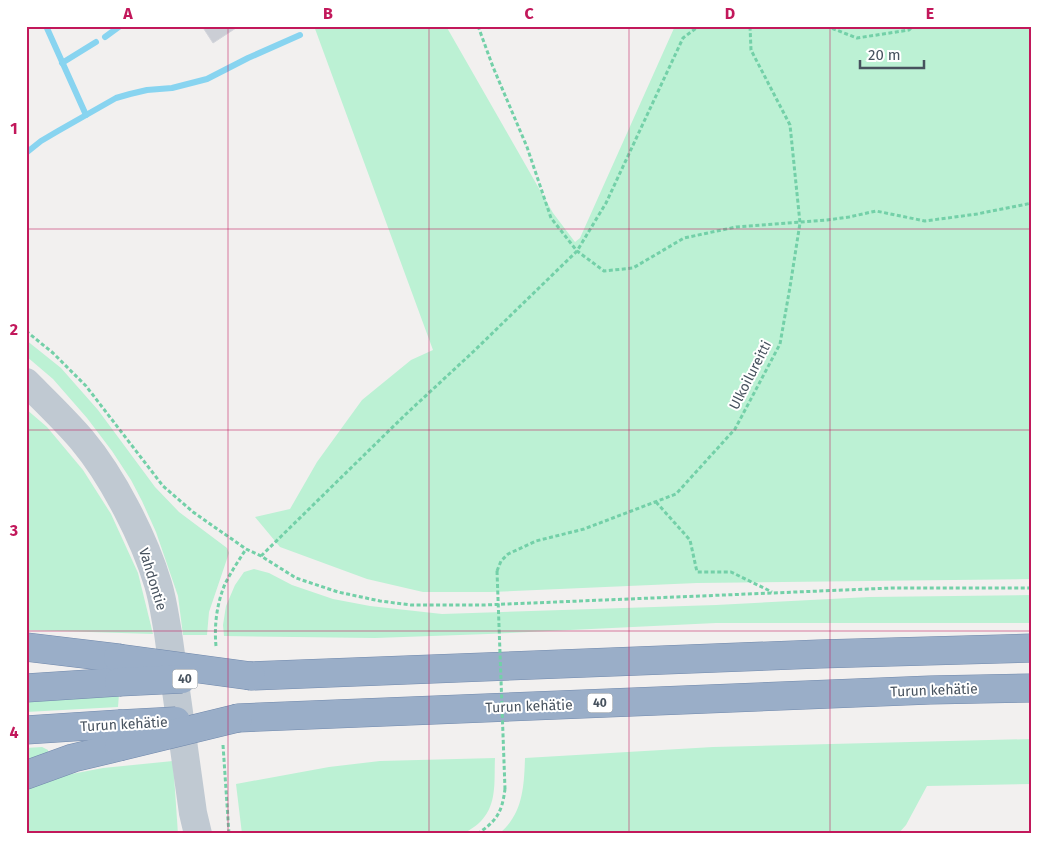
<svg xmlns="http://www.w3.org/2000/svg" width="1058" height="860" viewBox="0 0 1058 860" font-family="'Fira Sans',sans-serif">
	<style>
		.green { fill: #bcf1d4 }
		.lines { fill: none; stroke-linecap: round; stroke-linejoin: round }
		.stream { stroke: #88d4f0; stroke-width: 6 }
		.building { fill: #cbced5; stroke: #d3d5db }
		.trunk-casing { stroke: #7189ac; stroke-width: 29 }
		.path { stroke: #73d0a8; stroke-width: 3; stroke-dasharray: 4 2.5; stroke-linecap: butt }
		.tertiary { stroke: #c0c9d2; stroke-width: 28 }
		.trunk { stroke: #9aaec8; stroke-width: 28 }
		.trunk-bridge-casing { stroke: #7189ac; stroke-width: 29; stroke-linecap: butt }
		.path-bridge { stroke: #73d0a8; stroke-width: 3; stroke-dasharray: 4 2.5; stroke-linecap: butt }
		.trunk-bridge { stroke: #9aaec8; stroke-width: 28 }
		.grid { fill: none; stroke: #c2185b; stroke-width: 1; stroke-opacity: 0.55 }
		.labels { text-anchor: middle; stroke-width: 4; stroke-linejoin: round; paint-order: stroke }
		.shield { fill: #fff; stroke: #7e868e; stroke-width: 1 }
		.shield-label { font-size: 12px; font-weight: bold; fill: #47525e }
		.street-label { font-size: 14px; fill: #47525e; stroke: #fff }
		.neatline { fill: none; stroke: #c2185b; stroke-width: 2 }
		.grid-label { font-size: 16px; text-anchor: middle; font-weight: bold; fill: #c2185b }
	</style>
	<rect width="100%" height="100%" fill="#f2f0ef"/>
	<g class="green">
		<path d="M314,26h132l107,187 22,29 5,-4 95,-212h357v553l-335,4 -206,9h-68l-56,-13 -87,-32 -25,-30 35,-8 27,-47 45,-62 49,-40 22,-10z"/>
		<path d="M26,340l35,28 37,42 57,77 24,25 48,36 2,5 -20,59 -2,23h-24l-5,-39 -22,-64 -14,-31 -11,-21 -19,-29 -25,-33 -34,-39 -27,-23z"/>
		<path d="M26,409l21,18 36,43 28,44 27,59 15,61 -127,-4z"/>
		<path d="M254,569l15,4 23,12 41,14 37,7 72,8 274,-9 153,-8 163,-2v28h-316l-228,11 -113,4 -151,-2 -1,-11 3,-19 9,-21 9,-13z"/>
		<path d="M119,694l-1,13 -92,5v-10z"/>
		<path d="M1032,739v45l-105,2 -21,39 -8,9h-399c24,-20 25,-47 26,-76l188,-11z"/>
		<path d="M42,747l6,3v3l-22,8v-13z"/>
		<path d="M495,758c-1,19 2,42 -10,58 -5,8 -14,13 -22,18h-221l-6,-50 93,-17 51,-6z"/>
		<path d="M173,761l5,73h-152v-47l35,-11 42,-8z"/>
	</g>
	<g class="lines">
		<g class="stream">
			<path d="M46,26l40,89"/>
			<path d="M105,37l15,-11"/>
			<path d="M62,63l34,-21"/>
			<path d="M26,153l15,-12 17,-10 58,-33 14,-4 17,-4 25,-2 35,-9 41,-21 52,-23"/>
		</g>
	</g>
	<path class="building" d="M202,26h37l-26,17z"/>
	<g class="lines">
		<defs>
			<g id="trunk">
				<path d="M26,647l92,11"/>
				<path d="M251,676l568,-22 213,-6"/>
				<path d="M26,688l93,-6"/>
				<path d="M238,718l692,-28 102,-2"/>
				<path d="M26,730l93,-6"/>
				<path d="M26,775l47,-17 46,-11"/>
			</g>
		</defs>
		<use href="#trunk" class="trunk-casing"/>
		<g class="path">
			<path d="M478,26l15,41 34,80 24,71 26,33 27,20 29,-3 51,-30 52,-11 91,-7 22,-3 27,-6 49,10 52,-7 55,-11"/>
			<path d="M826,26l31,12 52,-8 4,-4"/>
			<path d="M26,331l27,22 33,33 77,100 30,26 53,37 15,7 35,22 42,14 42,9 31,4h73l408,-17h140"/>
			<path d="M656,502l34,38 7,32h34l41,20"/>
			<path d="M261,556l144,-141 69,-64 103,-100 29,-48 77,-165 16,-12"/>
			<path d="M497,571l4,-10 7,-7 28,-13 48,-12 92,-35 59,-65 45,-85 10,-57 10,-64 -10,-98 -39,-75 -1,-24"/>
			<path d="M216,646c-2,-21 1,-43 9,-62 6,-12 14,-24 21,-35"/>
			<path d="M223,745l6,89"/>
			<path d="M477,834c20,-13 25,-22 28,-45"/>
		</g>
		<path class="tertiary" d="M26,382c19,19 39,38 56,58 31,37 62,98 76,144 5,16 7,33 10,49l25,180 5,21"/>
		<use href="#trunk" class="trunk"/>
		<defs>
			<g id="trunk-bridge">
				<path d="M118,658l133,18"/>
				<path d="M119,682l63,-3"/>
				<path d="M119,724l57,-3"/>
				<path d="M119,747l119,-29"/>
			</g>
		</defs>
		<use href="#trunk-bridge" class="trunk-bridge-casing"/>
		<path class="path-bridge" d="M497,571l8,218"/>
		<use href="#trunk-bridge" class="trunk-bridge"/>
	</g>
	<path class="grid" d="M228,26v808M429,26v808M629,26v808M830,26v808M26,229h1006M26,430h1006M26,631h1006"/>
	<g class="labels">
		<g class="shield">
			<rect x="172.5" y="669.5" width="25" height="19" rx="4"/>
			<rect x="587.5" y="693.5" width="25" height="19" rx="4"/>
		</g>
		<g class="shield-label">
			<text x="185" y="683">40</text>
			<text x="600" y="707">40</text>
		</g>
		<g class="street-label">
			<text transform="translate(750 375) rotate(-63)" y="5">Ulkoilureitti</text>
			<text transform="translate(153 579) rotate(73)" y="5">Vahdontie</text>
			<text transform="translate(934 690) rotate(-2)" y="5">Turun kehätie</text>
			<text transform="translate(529 706) rotate(-2)" y="5">Turun kehätie</text>
			<text transform="translate(124 724) rotate(-3)" y="5">Turun kehätie</text>
		</g>
	</g>
	<rect width="1058" height="860" fill="none" stroke="#ffffff" stroke-width="55"/>
	<path d="M860 60v8h64v-8" fill="none" stroke="#47525e" stroke-width="2.5"/>
	<text x="868" y="60" font-size="15" fill="#47525e" stroke="#ffffff" stroke-width="4" paint-order="stroke">20 m</text>
	<rect x="28" y="28" width="1002" height="804" class="neatline"/>
	<g class="grid-label">
		<text x="128" y="19">A</text>
		<text x="328" y="19">B</text>
		<text x="529" y="19">C</text>
		<text x="730" y="19">D</text>
		<text x="930" y="19">E</text>
		<text x="14" y="134">1</text>
		<text x="14" y="335">2</text>
		<text x="14" y="536">3</text>
		<text x="14" y="738">4</text>
	</g>
</svg>
